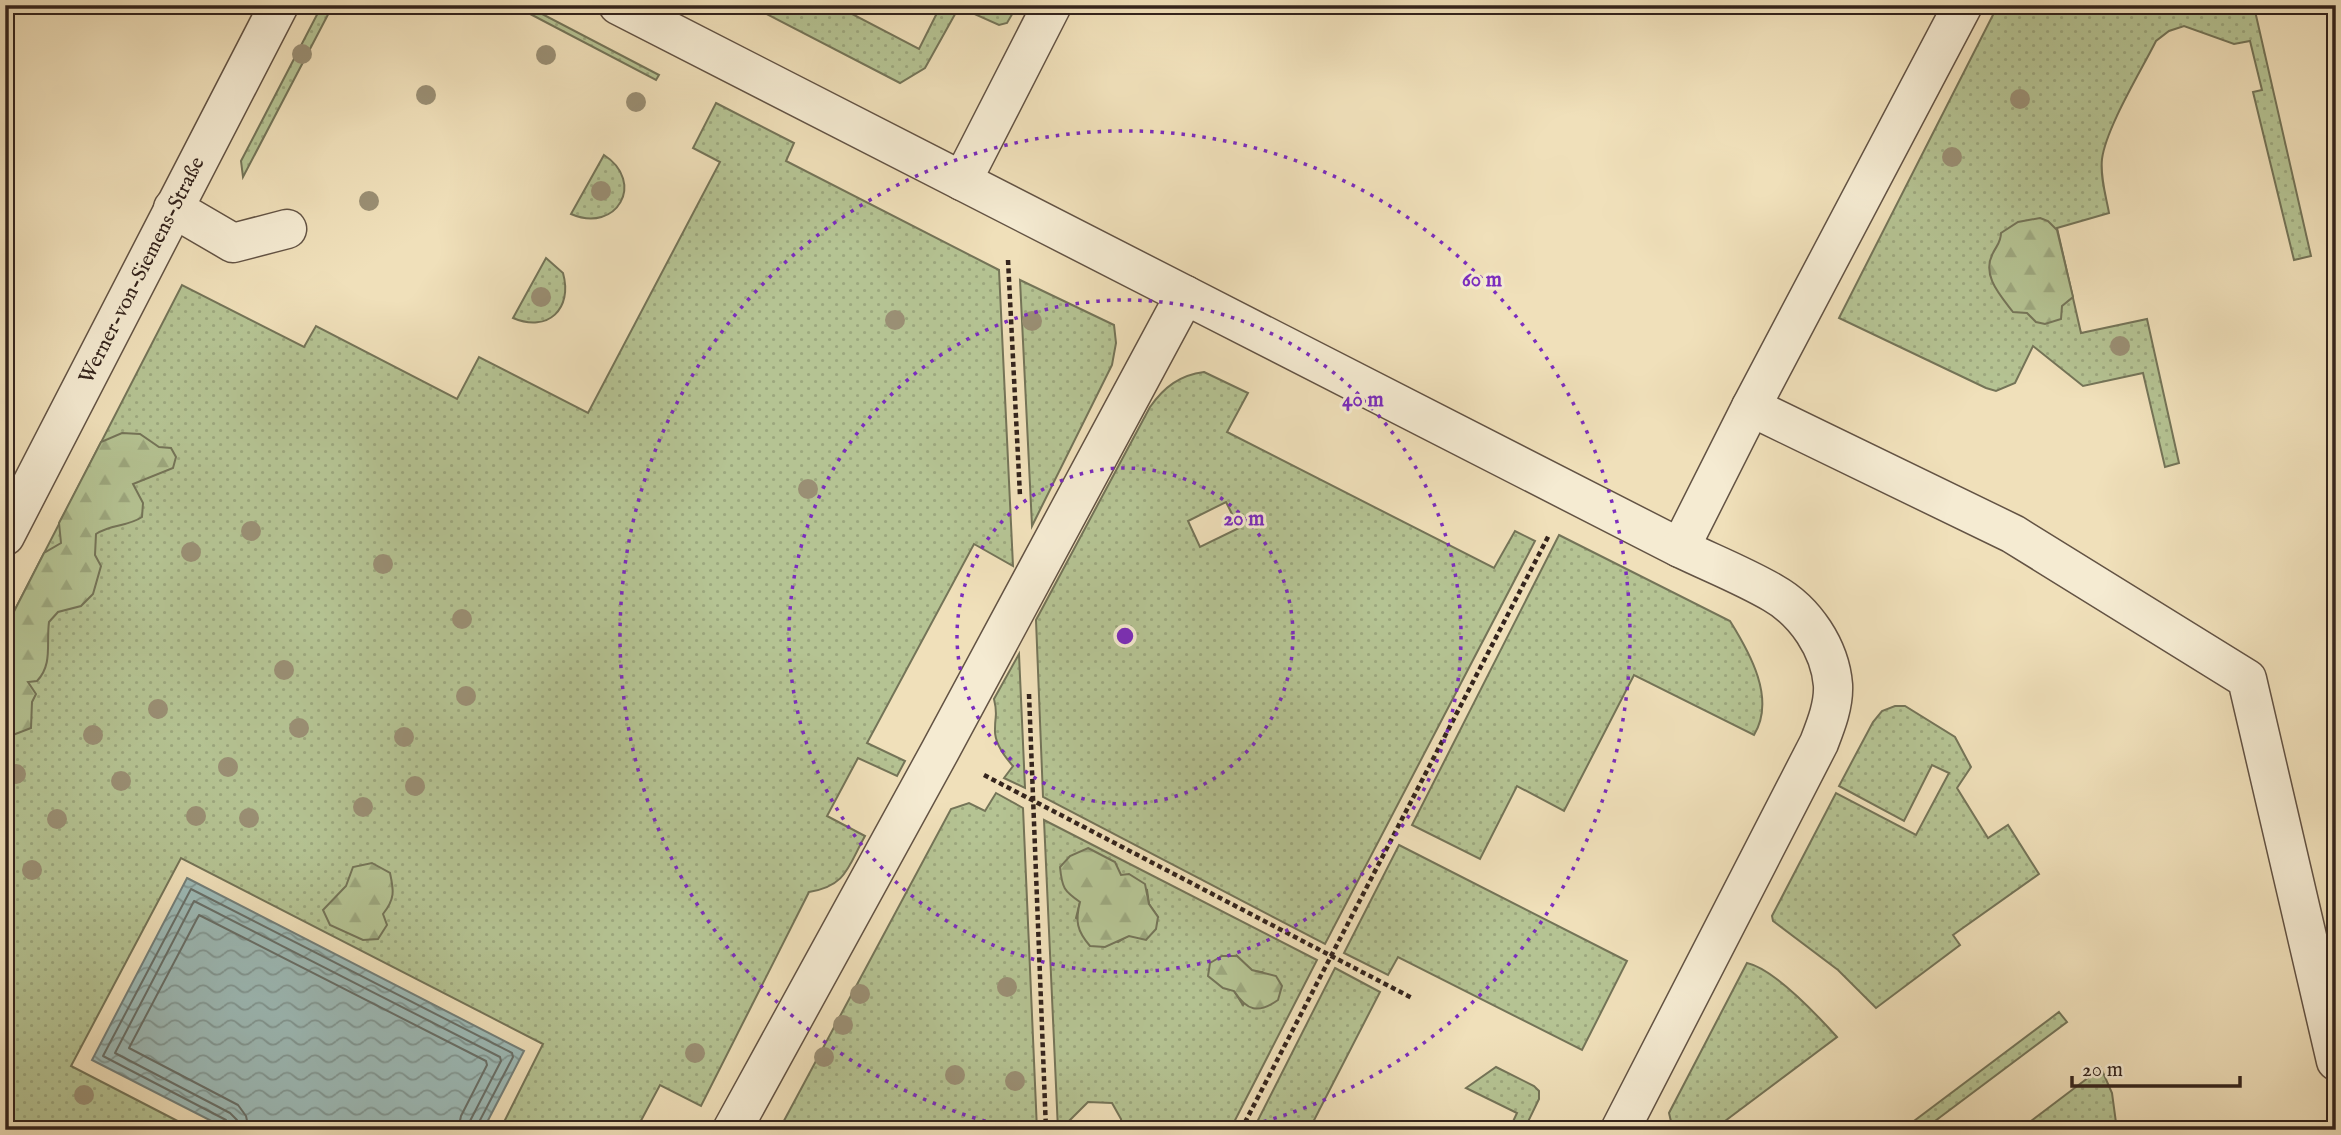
<svg xmlns="http://www.w3.org/2000/svg" width="2341" height="1135" viewBox="0 0 2341 1135" font-family="'IM FELL English',serif">
	<style>
		.grass { fill: url(#grass-dots); stroke: #747458; stroke-width: 2; fill-rule: evenodd }
		.forest { fill: url(#forest-firs); stroke: #747458; stroke-width: 2 }
		.water { fill: url(#water-waves); stroke: #737f7a; stroke-width: 2 }
		.lines { fill: none; stroke-linecap: round; stroke-linejoin: round }
		.shore { stroke: #68706a; stroke-width: 2 }
		.minor-casing { stroke: #635344; stroke-width: 41 }
		.path { stroke: #34241d; stroke-width: 4.5; stroke-dasharray: 5 3.5; stroke-linecap: butt }
		.minor { stroke: #f5ebd2; stroke-width: 38 }
		.tree { fill: #9a8f74 }
		.ring { fill: none; stroke: #7b2cbf; stroke-width: 3.5; stroke-dasharray: 3.5 7 }
		.labels { text-anchor: middle; stroke-width: 6; stroke-linejoin: round; paint-order: stroke }
		.street-label { font-size: 21px; fill: #34241d; stroke: #f5ebd2 }
		.centre { fill: #7b2cbf; stroke: #f5ebd2; stroke-width: 3.5 }
		.ring-label { font-size: 21px; text-anchor: middle; font-weight: bold; fill: #7b2cbf; stroke: #f5ebd2; stroke-width: 6; stroke-linejoin: round; paint-order: stroke }
	</style>
	<defs>
		<pattern id="grass-dots" width="8" height="8" patternUnits="userSpaceOnUse" patternTransform="scale(1.75)"><rect width="8" height="8" fill="#b5c393"/><path d="M2 2h.1M6 6h.1" fill="none" stroke="#9ca77e" stroke-width="1.8" stroke-linecap="round"/></pattern>
		<pattern id="forest-firs" width="22" height="20" patternUnits="userSpaceOnUse" patternTransform="scale(1.75)"><rect width="22" height="20" fill="#b5c393"/><path d="M5 1l3.5 6h-7zM16 11l3.5 6h-7z" fill="#9ca77e"/></pattern>
		<pattern id="water-waves" width="16" height="10" patternUnits="userSpaceOnUse" patternTransform="scale(1.75)"><rect width="16" height="10" fill="#9dbbb8"/><path d="M0 5q4-4 8 0t8 0" fill="none" stroke="#819895"/></pattern>
	</defs>
	<rect width="100%" height="100%" fill="#f0e0ba"/>
	<filter id="stains"><feTurbulence type="fractalNoise" baseFrequency=".00286" numOctaves="4"/><feColorMatrix values="0 0 0 0 .2 0 0 0 0 .09 0 0 0 0 .02 0 0 0 .5 -.17"/></filter>
	<radialGradient id="worn" r=".72"><stop offset=".6" stop-color="#630" stop-opacity="0"/><stop offset="1" stop-color="#630" stop-opacity=".3"/></radialGradient>
	<g class="grass">
		<path d="M322,5h11l-90,172 -2,-16z"/>
		<path d="M513,5h12l134,70 -3,5z"/>
		<path d="M749,5h86l84,44 22,-44h62l11,6 -7,12 -8,2 -40,-18 -34,61 -25,15z"/>
		<path d="M1998,5h245l12,6 56,245 -17,4 -41,-168 9,-2 -12,-49 -16,3 -50,-18 -15,5 -13,10c-15,30 -50,87 -54,118 -2,18 4,37 7,54l-52,15 24,105 66,-14 32,144 -14,4 -22,-94 -60,13 -50,-40 -18,37 -19,8 -10,-3 -147,-70z"/>
		<path d="M716,103l78,40 -8,18 213,109 14,296 -39,-22 -107,199 38,18 -8,15 -39,-18 -31,58 38,20c-17,30 -18,50 -56,56l-108,214 -41,-21 -24,45h-136l43,-86 -362,-186 -110,208 124,64h-190v-501l177,-344 122,62 12,-21 141,73 22,-42 109,56 132,-251 -27,-14z"/>
		<path d="M604,155c42,27 13,79 -33,59z"/>
		<path d="M546,258l17,15c10,36 -15,60 -50,45z"/>
		<path d="M1020,280l94,45 2,18 -4,22 -80,161z"/>
		<path d="M1204,372l44,21 -21,39 267,136 21,-37 20,10 -210,403 -282,-147 -7,-177 114,-213c14,-20 30,-32 54,-35zM1226,502l13,26 -39,19 -12,-26z"/>
		<path d="M1559,535l171,86c20,32 46,78 24,114l-120,-60 -70,136 -47,-25 -37,73 -68,-34z"/>
		<path d="M1019,654l6,134 -21,-10 9,-12c-9,-10 -19,-23 -18,-37 0,-15 3,-14 -1,-30z"/>
		<path d="M1895,706h10l50,31 16,30 -14,21 31,50 20,-13 31,49 -86,61 7,10 -84,63 -38,-38 -65,-49 -1,-5 64,-123 80,42 33,-62 -17,-8 -28,56 -65,-35 34,-64 9,-11z"/>
		<path d="M996,793l27,15 14,322h-258l172,-321 18,-6 16,8z"/>
		<path d="M1044,820l273,140 -87,170h-108l-1,-11 -9,-16 -24,-1 -21,21 3,7h-12zM1147,890l2,14 9,13 -40,25 -42,-24 4,-16zM1237,956l15,15 10,1 -19,33 -9,-14z"/>
		<path d="M1399,845l228,116 -45,89 -184,-93 -10,18 -44,-22z"/>
		<path d="M1747,963c27,6 71,53 90,74l-124,93h-40l-4,-17z"/>
		<path d="M1335,968l45,24 -71,138h-56z"/>
		<path d="M2059,1012l8,10 -144,108h-21z"/>
		<path d="M1496,1067l38,19 5,5v8l-15,31h-15l8,-17 -51,-25z"/>
		<path d="M2101,1068l11,25 5,37h-98z"/>
	</g>
	<g class="forest">
		<path d="M2040,218l8,3 9,9 16,67 -11,9 -1,13 -16,5 -9,-2 -9,-9 -14,-1c-13,-17 -32,-37 -20,-59 4,-8 8,-11 8,-20l17,-11z"/>
		<path d="M122,433l18,1 19,13 12,1 5,9 -3,11 -40,16 10,19 -1,14c-15,10 -31,7 -46,17l-1,21 6,11 -8,28 -12,12 -23,6 -9,10c-3,22 4,42 -12,59l-9,1 8,12 -4,8 -1,26 -26,10v-109l39,-76 17,-10 -2,-20 42,-81z"/>
		<path d="M1088,848l27,14 6,13 8,-1 16,10 4,20 9,13 -2,12 -10,11 -17,-4 -24,11 -15,-1c-13,-15 -15,-25 -10,-44 -16,-11 -18,-14 -20,-35l10,-11z"/>
		<path d="M372,863l18,10c4,18 5,26 -7,41l4,11 -9,14 -15,1 -33,-15 -7,-15 23,-24 7,-19z"/>
		<path d="M1222,956h15l15,14 24,6 6,10 -4,14c-20,14 -31,11 -44,-9l-11,-3 -15,-12 2,-13z"/>
	</g>
	<path class="water" d="M187,878l337,173 -41,79h-254l-137,-70z"/>
	<g class="lines">
		<g class="shore">
			<path d="M230,1130l-4,-10 -123,-64 88,-167 321,164 1,4 -35,67v6"/>
			<path d="M239,1130l-2,-10 -7,-7 -115,-60 79,-152 306,156 1,4 -31,60 -1,9"/>
			<path d="M249,1130l-3,-14 -8,-11 -109,-57 70,-133 287,146 1,4 -26,51 -3,14"/>
		</g>
		<defs>
			<g id="minor">
				<path d="M618,5l567,290 -245,456 -208,379"/>
				<path d="M962,181l90,-176"/>
				<path d="M173,208l60,35 54,-14"/>
				<path d="M1185,295l495,253 71,-141 212,-402"/>
				<path d="M1751,407l262,127 234,145 89,382"/>
				<path d="M5,536l274,-531"/>
				<path d="M1620,1130l199,-387c7,-18 15,-38 14,-58 -3,-37 -28,-74 -60,-92 -29,-17 -62,-30 -93,-45"/>
			</g>
		</defs>
		<use href="#minor" class="minor-casing"/>
		<g class="path">
			<path d="M1008,260l12,236"/>
			<path d="M1029,694l17,436"/>
			<path d="M984,775l428,223"/>
			<path d="M1241,1130l308,-595"/>
		</g>
		<use href="#minor" class="minor"/>
	</g>
	<g class="tree">
		<circle cx="302" cy="54" r="10"/>
		<circle cx="546" cy="55" r="10"/>
		<circle cx="426" cy="95" r="10"/>
		<circle cx="2020" cy="99" r="10"/>
		<circle cx="636" cy="102" r="10"/>
		<circle cx="1952" cy="157" r="10"/>
		<circle cx="601" cy="191" r="10"/>
		<circle cx="369" cy="201" r="10"/>
		<circle cx="541" cy="297" r="10"/>
		<circle cx="895" cy="320" r="10"/>
		<circle cx="1032" cy="321" r="10"/>
		<circle cx="2120" cy="346" r="10"/>
		<circle cx="808" cy="489" r="10"/>
		<circle cx="251" cy="531" r="10"/>
		<circle cx="191" cy="552" r="10"/>
		<circle cx="383" cy="564" r="10"/>
		<circle cx="462" cy="619" r="10"/>
		<circle cx="284" cy="670" r="10"/>
		<circle cx="466" cy="696" r="10"/>
		<circle cx="158" cy="709" r="10"/>
		<circle cx="299" cy="728" r="10"/>
		<circle cx="93" cy="735" r="10"/>
		<circle cx="404" cy="737" r="10"/>
		<circle cx="228" cy="767" r="10"/>
		<circle cx="16" cy="774" r="10"/>
		<circle cx="121" cy="781" r="10"/>
		<circle cx="415" cy="786" r="10"/>
		<circle cx="363" cy="807" r="10"/>
		<circle cx="196" cy="816" r="10"/>
		<circle cx="249" cy="818" r="10"/>
		<circle cx="57" cy="819" r="10"/>
		<circle cx="32" cy="870" r="10"/>
		<circle cx="1007" cy="987" r="10"/>
		<circle cx="860" cy="994" r="10"/>
		<circle cx="843" cy="1025" r="10"/>
		<circle cx="695" cy="1053" r="10"/>
		<circle cx="824" cy="1057" r="10"/>
		<circle cx="955" cy="1075" r="10"/>
		<circle cx="1015" cy="1081" r="10"/>
		<circle cx="84" cy="1095" r="10"/>
	</g>
	<g class="ring">
		<circle cx="1125" cy="636" r="168"/>
		<circle cx="1125" cy="636" r="336"/>
		<path d="M1016 1129A505 505 0 1 1 1234 1129"/>
	</g>
	<g class="labels">
		<g class="street-label">
			<text transform="translate(141 270) rotate(-63)" y="7">Werner-von-Siemens-Straße</text>
		</g>
	</g>
	<circle cx="1125" cy="636" r="10" class="centre"/>
	<g class="ring-label">
		<text x="1482" y="286">60 m</text>
		<text x="1363" y="406">40 m</text>
		<text x="1244" y="525">20 m</text>
	</g>
	<rect width="2341" height="1135" fill="none" stroke="#f0e0ba" stroke-width="28"/>
	<rect x="7" y="7" width="2327" height="1121" fill="none" stroke="#34241d" stroke-width="3.5"/>
	<rect x="14" y="14" width="2313" height="1107" fill="none" stroke="#34241d" stroke-width="2"/>
	<path d="M2072 1076v10h168v-10" fill="none" stroke="#34241d" stroke-width="3.5"/>
	<text x="2082" y="1076" font-size="21" fill="#34241d" stroke="#f5ebd2" stroke-width="5" paint-order="stroke">20 m</text>
	<rect width="100%" height="100%" filter="url(#stains)"/>
	<rect width="100%" height="100%" fill="url(#worn)"/>
</svg>
